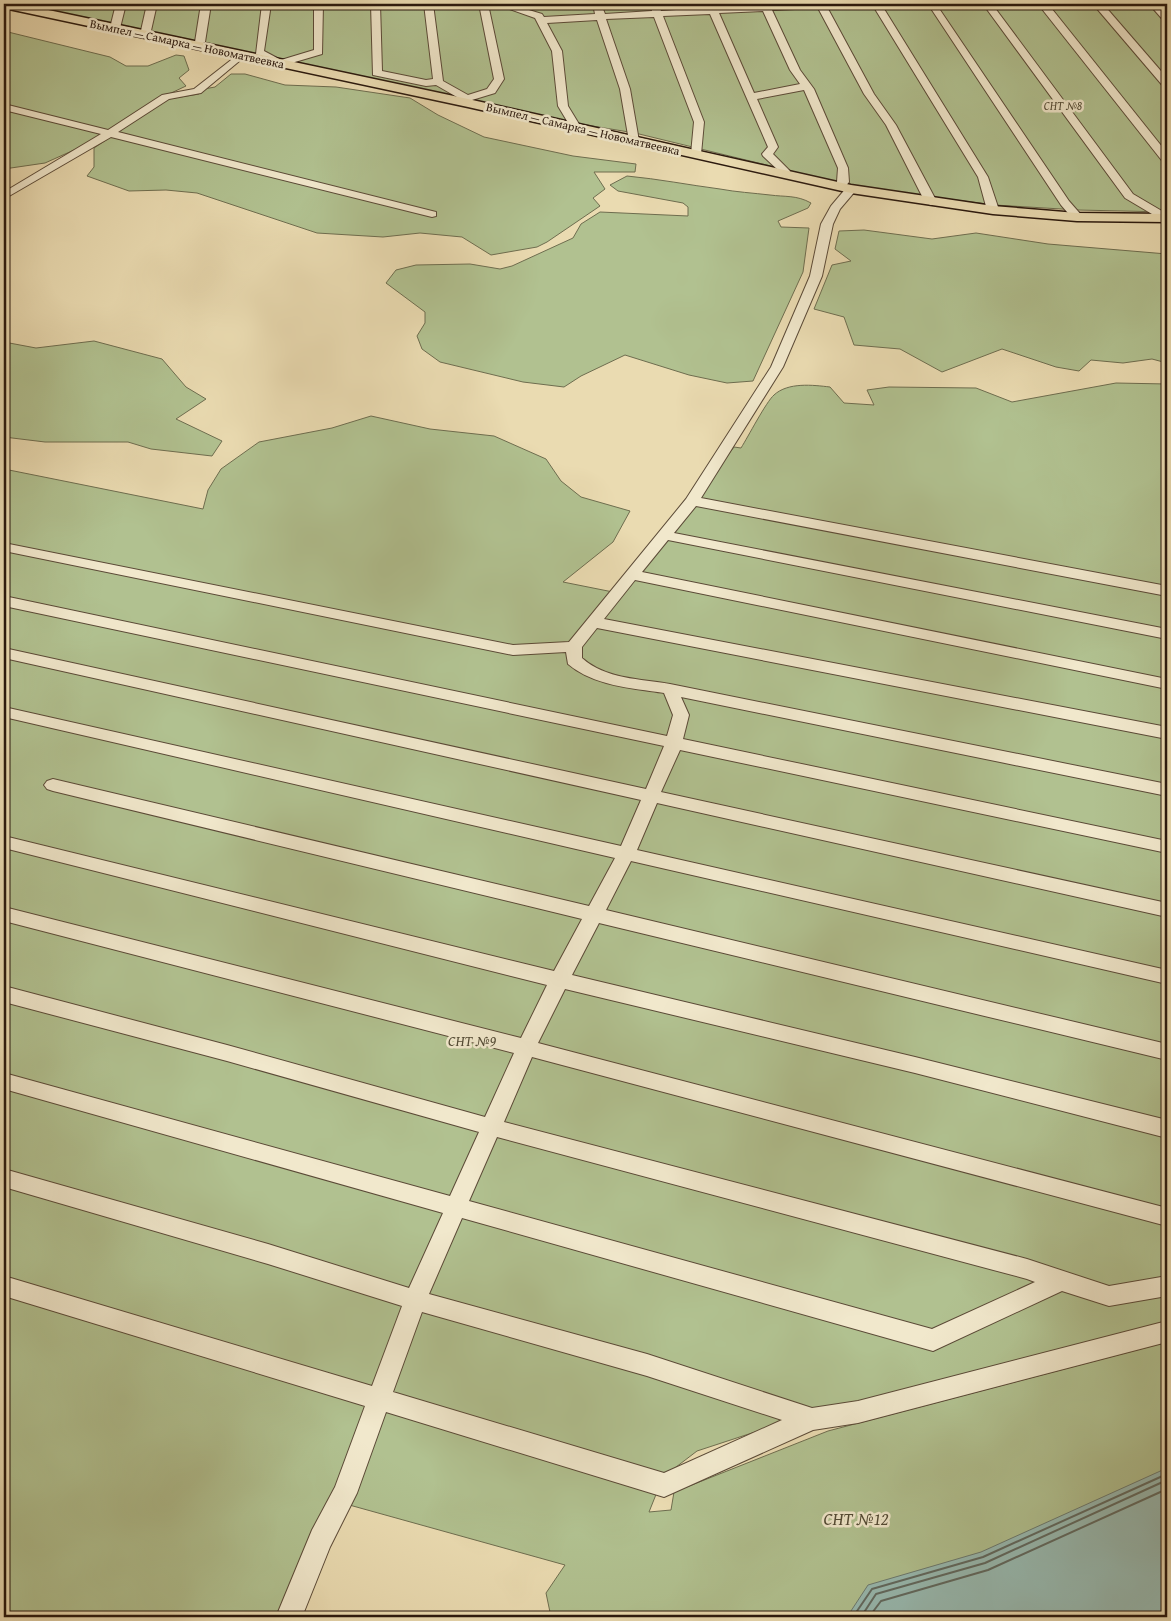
<svg xmlns="http://www.w3.org/2000/svg" width="1171" height="1621" viewBox="0 0 1171 1621" font-family="'Gentium Book Plus',serif">
	<style>
		.green { fill: #b1c190; stroke: #6e6d4f }
		.water { fill: #98bab1; stroke: #6c7a70 }
		.lines { fill: none; stroke-linecap: round; stroke-linejoin: round }
		.shore { stroke: #626a60; stroke-width: 2 }
		.minor-casing { stroke: #5b4a37; stroke-width: 2 }
		.major-casing { stroke: #2b190e; stroke-width: 3 }
		.minor { fill: #f1e8cc; fill-rule: evenodd }
		.major { fill: #eadbb1; fill-rule: evenodd }
		.labels { text-anchor: middle; stroke-width: 5; stroke-linejoin: round; paint-order: stroke }
		.far-street-label { font-size: 12px; fill: #2b190e; stroke: #f1e8cc }
		.far-park-label { font-size: 12px; font-style: italic; fill: #534b35; stroke: #f1e8cc }
		.park-label { font-size: 15px; font-style: italic; fill: #534b35; stroke: #f1e8cc }
		.near-park-label { font-size: 18px; font-style: italic; fill: #534b35; stroke: #f1e8cc }
	</style>
	<rect width="100%" height="100%" fill="#eadbb1"/>
	<filter id="stains"><feTurbulence type="fractalNoise" baseFrequency=".004" numOctaves="4"/><feColorMatrix values="0 0 0 0 .2 0 0 0 0 .09 0 0 0 0 .02 0 0 0 .5 -.17"/></filter>
	<radialGradient id="worn" r=".72"><stop offset=".6" stop-color="#630" stop-opacity="0"/><stop offset="1" stop-color="#630" stop-opacity=".3"/></radialGradient>
	<g class="green">
		<path d="M18,4h101l-5,21z"/>
		<path d="M123,4h1044v208l-89,-2 -83,-5 -134,-17 -226,-55 -85,-14 -431,-93z"/>
		<path d="M4,31l106,26 16,9h22l28,-11 8,1 5,14 -10,8 7,8 -34,16 -60,40 -47,21 -41,6z"/>
		<path d="M231,74h14l40,11 51,2 74,11 28,17 46,22 89,19 63,8 -1,8h-41l11,17 -12,9 7,8 -53,36 -10,5 -46,8 -29,-18 -42,-4 -37,4 -66,-4 -120,-40 -31,-3 -37,1 -42,-15 7,-9v-19l74,-49 31,-5 5,-5 11,-2z"/>
		<path d="M627,176c32,3 62,9 93,13 16,3 33,4 50,6 15,2 27,0 41,8l-3,5 -30,13 3,6 28,1 -6,44 -50,109 -26,2 -38,-8 -64,-20 -44,21 -17,11 -41,-5 -83,-20 -18,-13 -5,-13 8,-13v-11l-39,-29 10,-13 20,-5 54,-1 30,5 12,-3 61,-28 8,-14 19,-12 88,4v-9l-5,-4 -65,-12 -8,-6z"/>
		<path d="M864,230l68,9 44,-6 72,11 119,10v109l-15,-4 -29,4 -32,-3 -12,11 -23,-4 -54,-18 -60,23 -42,-23 -46,-4 -10,-28 -30,-8 18,-44 19,-4 -16,-12 4,-18z"/>
		<path d="M94,341l68,18 24,28 20,12 -30,20 46,22 -10,15 -61,-7 -23,-7h-83l-41,-5v-95l32,6z"/>
		<path d="M1116,383l51,1v939l-351,89 -119,39 -34,26 -14,35 22,-2 3,-18 154,-61 339,-89v275h-616l-5,-24 19,-28 -230,-64 -54,116h-277v-1148l199,40 5,-19 13,-21 38,-27 73,-14 39,-12 59,13 64,7 52,23 15,22 20,16 49,14 -17,31 -50,40 60,12 111,-147 7,1c7,-11 25,-46 33,-53 14,-13 39,-10 56,-8l14,16 30,2 -7,-15 22,-3 87,1 36,14z"/>
	</g>
	<path class="water" d="M1167,1468v149h-320l21,-32 113,-33z"/>
	<g class="lines">
		<g class="shore">
			<path d="M853,1617l19,-28 111,-32 184,-83"/>
			<path d="M861,1617l15,-23 109,-31 182,-83"/>
			<path d="M869,1617l12,-16 107,-31 179,-81"/>
		</g>
		<defs>
			<g id="minor">
				<path d="M44,4h12l-17,9 -8,-2z"/>
				<path d="M116,4h10l-6,24 -5,3 -5,-3z"/>
				<path d="M147,4h10l-7,31 -5,3 -5,-3z"/>
				<path d="M201,4h10l-6,38 -5,3 -5,-3z"/>
				<path d="M262,4h9l-7,47 17,9 33,-10v-46h9l-1,50 -44,13 -22,-13z"/>
				<path d="M371,4h9l2,67 44,9 7,-1 -9,-75h9l10,77 25,14 19,-6 7,-10 -15,-75h9l16,75 -9,14 -23,7 1,3 -5,3 -4,-1 -2,-5 -26,-15 -10,1 -53,-11z"/>
				<path d="M495,4h14l33,10 2,3 51,-3 -2,-10h8l4,10 47,-3 -2,-7h8l3,7 46,-3 -1,-4h8l2,4 44,-3v-1h83l-4,3h-12l47,87 22,31 41,77 -6,3 -6,-3 -39,-77 -22,-31 -46,-86 -46,2 28,60 14,19 34,79 1,14 -5,6 -4,1 -6,-3 3,-4 1,-14 -34,-78 -47,9 21,48 -5,7 17,17 -1,6h-8l-1,-5 -17,-16 -1,-2 6,-7 -58,-133 -47,2 41,106 -3,32 -5,3 -5,-3 3,-32 -40,-105 -48,2 24,70 9,52 -5,3 -5,-3 -9,-52 -23,-69 -50,3 15,28 6,55 14,23 -5,3 -4,-1 -15,-25 -6,-55 -17,-33zM763,11l27,59 10,14 -46,9 -35,-80z"/>
				<path d="M872,4h9l107,173 11,33 -2,2 -4,1 -6,-3 -9,-33z"/>
				<path d="M928,4h8l133,197 14,16 -2,2h-8l-12,-14z"/>
				<path d="M983,4h9l141,190 34,20v7l-5,-1 -37,-22z"/>
				<path d="M1038,4h10l119,149v10l-4,-1z"/>
				<path d="M1093,4h10l64,74v9l-4,-1z"/>
				<path d="M1149,4h9l9,10v8l-3,-1z"/>
				<path d="M240,53l5,3 -2,2 -42,35 -32,6 -51,33 318,80v4l-4,1 -321,-80 -107,62v-7l97,-58 -97,-24v-6l104,26 54,-35 32,-6z"/>
				<path d="M851,186l6,3 -17,20 -7,15 -11,52 -39,91 -82,131 466,88v10l-471,-90 -22,27 493,96v10l-499,-99 -26,32 525,107v10l-532,-109 -31,39 563,108v12l-570,-111 -15,19v11c23,21 59,21 88,26l497,100v12l-486,-99 8,18 -6,24 484,102v12l-487,-103 -19,42 506,111v14l-510,-114 -20,47 530,120v14l-536,-123 -25,49 561,134v16l-568,-137 -27,52 343,82 252,63v18l-252,-65 -350,-84 -27,54 629,165v18l-635,-169 -28,65 523,137 82,27 58,-10v20l-58,10 -47,-15 -129,60 -471,-133 -33,76 218,60 165,54 46,-7 309,-80v21l-309,81 -45,7 -149,67 -278,-85 -29,81 -27,54 -28,70h-26l36,-87 23,-43 30,-81 -361,-110v-20l368,110 30,-80 -134,-42 -264,-77v-18l264,75 141,44 34,-75 -439,-124v-16l446,123 29,-64 -252,-71 -223,-59v-16l223,59 258,72 29,-64 -510,-132v-14l517,131 26,-53 -543,-137v-12l550,135 28,-52 -529,-128 -6,-2 -3,-4 3,-4 6,-2 536,127 26,-48 -611,-141v-10l617,139 20,-46 -637,-142v-10l642,141 18,-43 -660,-140v-10l663,140 6,-21 -9,-22c-33,-5 -70,-7 -96,-29l-2,-12 -53,3 -509,-104v-8l509,102 56,-3 117,-143 85,-132 39,-91 11,-52 10,-18 16,-19zM497,1137l530,142 8,3 -103,47 -463,-128zM422,1312l225,64 135,44 -118,53 -271,-81z"/>
			</g>
			<path id="major" d="M4,4h16l448,95 383,86 142,21 84,7 90,1v8l-90,-1 -84,-7 -142,-21 -383,-86 -464,-99z"/>
		</defs>
		<use href="#minor" class="minor-casing"/>
		<use href="#major" class="major-casing"/>
		<use href="#minor" class="minor"/>
		<use href="#major" class="major"/>
	</g>
	<g class="labels">
		<g class="far-street-label">
			<text transform="translate(187 44) rotate(12)" y="4">Вымпел — Самарка — Новоматвеевка</text>
			<text transform="translate(583 129) rotate(13)" y="4">Вымпел — Самарка — Новоматвеевка</text>
		</g>
		<g class="far-park-label">
			<text x="1063" y="110">СНТ №8</text>
		</g>
		<g class="park-label">
			<text x="472" y="1046">СНТ №9</text>
		</g>
		<g class="near-park-label">
			<text x="856" y="1525">СНТ №12</text>
		</g>
	</g>
	<rect width="1171" height="1621" fill="none" stroke="#eadbb1" stroke-width="20"/>
	<rect x="5" y="5" width="1161" height="1611" fill="none" stroke="#2b190e" stroke-width="2.5"/>
	<rect x="10" y="10" width="1151" height="1601" fill="none" stroke="#2b190e"/>
	<rect width="100%" height="100%" filter="url(#stains)"/>
	<rect width="100%" height="100%" fill="url(#worn)"/>
</svg>
